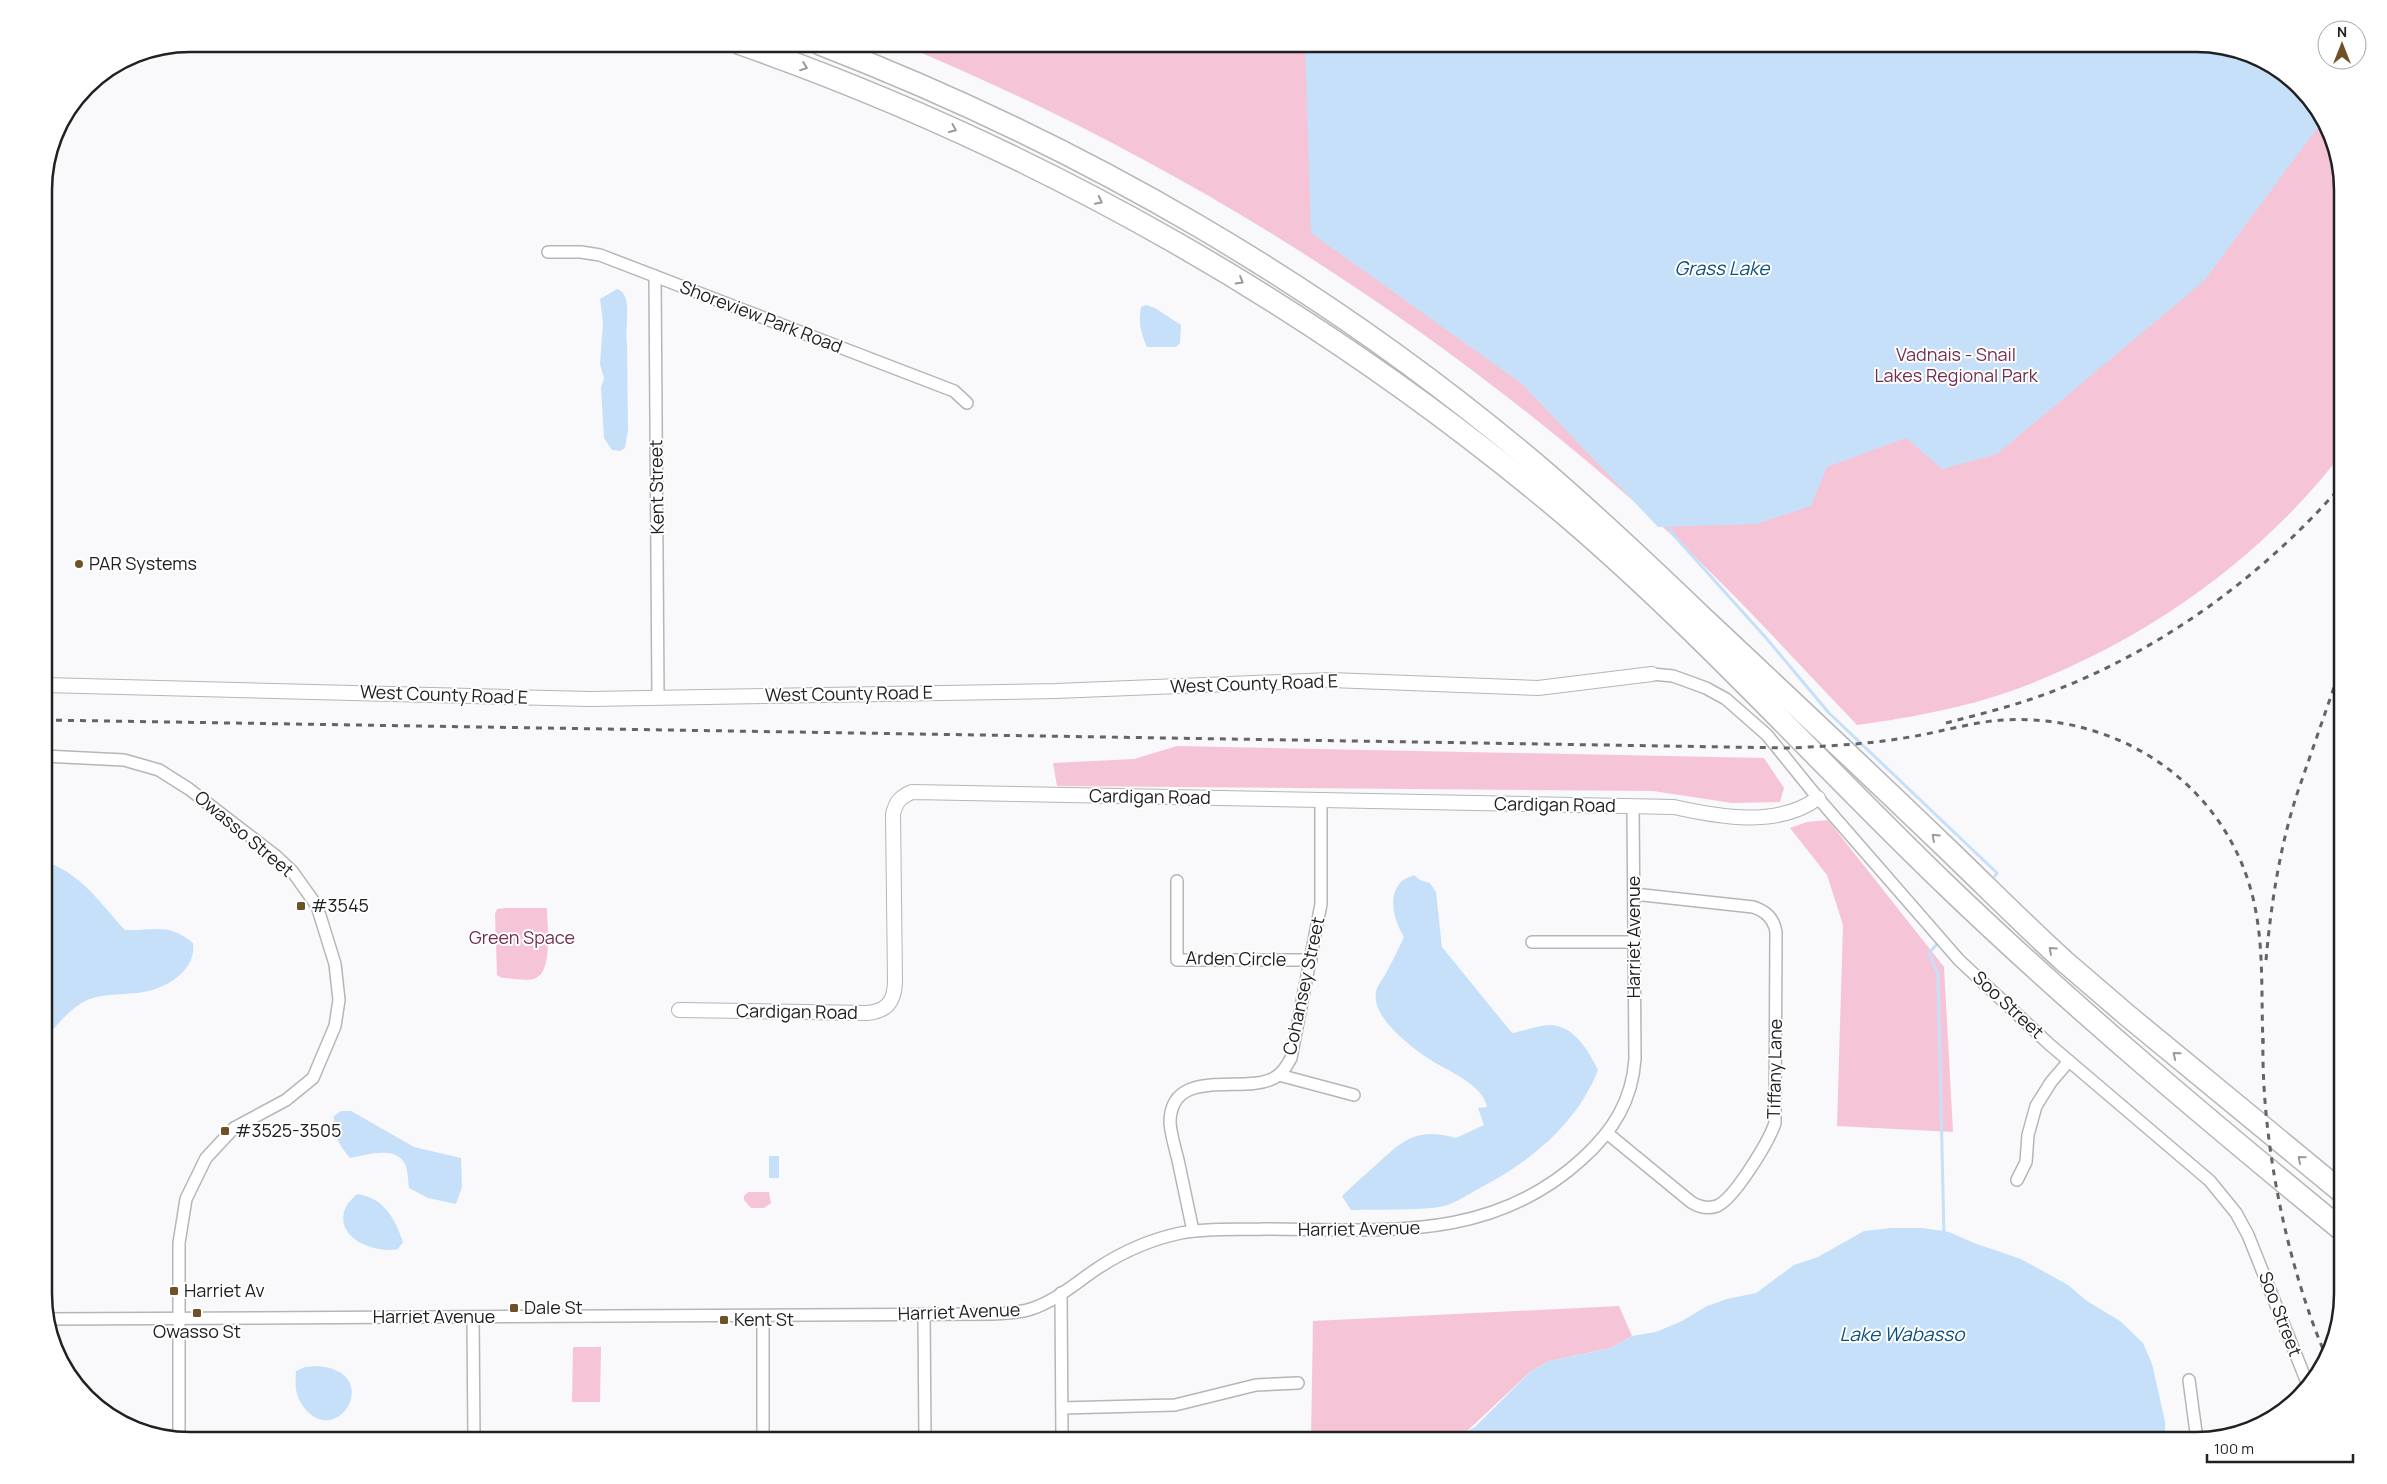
<svg xmlns="http://www.w3.org/2000/svg" width="2387" height="1484" viewBox="0 0 2387 1484" font-family="Manrope,sans-serif">
	<style>
		.green { fill: #f5c5d7 }
		.water { fill: #c6e0fa }
		.lines { fill: none; stroke-linecap: round; stroke-linejoin: round }
		.stream { stroke: #c6e0fa; stroke-width: 3 }
		.minor-casing { stroke: #b6b5b8; stroke-width: 14 }
		.tertiary-casing { stroke: #b6b5b8; stroke-width: 16 }
		.motorway-casing { stroke: #b6b5b8; stroke-width: 24 }
		.minor { stroke: #fff; stroke-width: 11 }
		.tertiary { stroke: #fff; stroke-width: 14 }
		.motorway { stroke: #fff; stroke-width: 21 }
		.rail { stroke: #646365; stroke-width: 3; stroke-dasharray: 6 6; stroke-linecap: butt }
		.oneway { stroke: #9c9b9c }
		.poi-dot { fill: #6f5126; stroke: #fff; stroke-width: 2 }
		.labels { text-anchor: middle; stroke-width: 4; stroke-linejoin: round; paint-order: stroke }
		.street-label { font-size: 18px; fill: #222122; stroke: #fff }
		.park-label { font-size: 18px; fill: #732d4d; stroke: #fff }
		.poi-label { font-size: 18px; fill: #222122; stroke: #fff; text-anchor: start }
		.water-label { font-size: 19px; font-style: italic; fill: #0d5082; stroke: #fff }
		.rim { fill: none; stroke: #222122; stroke-width: 2.5 }
	</style>
	<rect width="100%" height="100%" fill="#f9f8fb"/>
	<g class="green">
		<path d="M900,44h1297l81,24 46,49 19,73v262c-80,105 -191,184 -313,232 -55,22 -115,33 -173,41 -63,-66 -125,-135 -192,-196 -229,-206 -480,-367 -765,-485z"/>
		<path d="M1177,746l587,12 20,30 -4,14 -48,1 -79,-12 -596,-5 -4,-23 81,-4z"/>
		<path d="M1828,820l116,147 9,165 -116,-6 6,-201 -16,-50 -37,-47 17,-6z"/>
		<path d="M507,908h40c0,17 6,62 -11,70 -8,4 -25,0 -34,0l-5,-3 -2,-61 2,-5z"/>
		<path d="M748,1192h21l2,11 -7,5h-13l-7,-8v-4z"/>
		<path d="M1619,1306l13,30 -21,12 -62,13 -19,11 -66,62 -15,6h-138l2,-119z"/>
		<path d="M573,1347h28l-1,55h-28z"/>
	</g>
	<g class="water">
		<path d="M1305,44h892l81,24 46,51 -120,162 -207,173 -55,15 -36,-31 -79,29 -16,39 -54,18 -99,3 -136,-143 -211,-151z"/>
		<path d="M617,289c17,4 7,42 10,54l1,87 -3,18 -5,3 -8,-1 -8,-12 -3,-50 3,-10 -4,-14 3,-42 -3,-23z"/>
		<path d="M1146,305l9,3 26,17 -1,18 -4,4h-29c-6,-13 -9,-26 -6,-40z"/>
		<path d="M44,861c37,12 56,42 81,69 28,1 43,-8 68,13 4,26 -25,45 -49,49 -18,3 -37,1 -54,7 -16,5 -35,28 -46,41z"/>
		<path d="M1414,875l6,5 10,3 6,9 6,55 70,86c12,-2 27,-8 39,-8 23,1 38,26 47,45 -21,54 -68,92 -118,118 -13,7 -27,17 -41,19 -28,4 -59,2 -88,3l-9,-14c11,-11 23,-21 35,-32 27,-25 41,-37 79,-26l28,-13 -6,-17 9,-1c-5,-24 -40,-36 -58,-48 -18,-12 -58,-42 -53,-67 1,-6 6,-12 9,-17 7,-13 13,-25 19,-38 -9,-15 -17,-38 -4,-54 3,-4 10,-6 14,-8z"/>
		<path d="M341,1111h10l63,36 47,11 1,29 -6,17 -28,-6 -19,-10c-1,-7 -1,-17 -4,-24 -9,-19 -39,-9 -55,-6 -11,-13 -18,-25 -16,-42z"/>
		<rect x="769" y="1156" width="10" height="22"/>
		<path d="M357,1194c28,4 38,25 46,48l-5,7c-23,5 -64,-11 -53,-40 2,-6 8,-11 12,-15z"/>
		<path d="M1891,1228h32l26,4 25,11 47,16 47,26 19,16 33,20 23,22 9,21 13,57v19h-714l24,-13 55,-55 19,-11 62,-13 21,-12 24,-4 26,-11 25,-15 20,-7 29,-6 38,-28 24,-8 46,-26z"/>
		<path d="M317,1366c65,5 25,77 -8,47 -14,-14 -14,-24 -13,-42l9,-4z"/>
	</g>
	<g class="lines">
		<g class="stream">
			<path d="M1670,523v8l97,108 62,74 168,160 -2,3"/>
			<path d="M1937,944l-8,9 9,21 6,261"/>
		</g>
		<defs>
			<g id="minor">
				<path d="M548,252h33l19,3 354,136 13,12"/>
				<path d="M655,276l3,422"/>
				<path d="M1652,674l21,2 33,12 20,11 41,36 51,63 141,162 90,84 161,137 26,32 12,22 60,150"/>
				<path d="M44,756l80,4 35,10 30,19 87,67 16,15 25,35 18,58 4,36 -4,26 -22,52 -27,22 -52,28 -28,30 -20,41 -7,44v194"/>
				<path d="M1177,881v79h134"/>
				<path d="M1532,942h103"/>
				<path d="M1279,1075l75,20"/>
				<path d="M1607,1133l84,69c8,5 17,7 26,4 18,-8 52,-65 58,-83l1,-191c-2,-13 -10,-21 -23,-25l-119,-13"/>
				<path d="M2017,1180l9,-18 2,-27 8,-29 15,-24 18,-21"/>
				<path d="M1193,1231c-5,-23 -10,-47 -15,-71 -3,-12 -7,-25 -8,-37 0,-58 74,-28 104,-45 8,-4 13,-12 17,-20l30,-154v-104"/>
				<path d="M1061,1293l1,147"/>
				<path d="M924,1314l1,126"/>
				<path d="M763,1316v124"/>
				<path d="M473,1317l1,123"/>
				<path d="M49,1319l945,-5c12,-1 25,-1 37,-5 25,-8 46,-27 67,-41 26,-17 54,-29 83,-35 27,-5 56,-3 83,-4 116,0 225,15 318,-70 31,-28 50,-58 53,-100l-2,-252"/>
				<path d="M2189,1380l8,60"/>
				<path d="M1062,1408l113,-3 81,-20 42,-2"/>
			</g>
			<g id="tertiary">
				<path d="M44,685l546,14 466,-8 275,-11 207,8 114,-14"/>
				<path d="M679,1010l188,3c20,-2 27,-11 28,-30l-2,-169c3,-12 7,-17 19,-22l762,15c45,10 104,21 144,-9"/>
			</g>
			<g id="motorway">
				<path d="M741,44c302,106 585,268 829,475 133,114 251,246 377,367 126,121 261,234 396,345"/>
				<path d="M820,44c261,101 506,242 719,423 56,48 109,98 162,149 80,75 160,150 239,226 42,40 82,81 124,119l64,55 215,177"/>
			</g>
		</defs>
		<use href="#minor" class="minor-casing"/>
		<use href="#tertiary" class="tertiary-casing"/>
		<use href="#motorway" class="motorway-casing"/>
		<use href="#minor" class="minor"/>
		<use href="#tertiary" class="tertiary"/>
		<use href="#motorway" class="motorway"/>
		<g class="rail">
			<path d="M44,720l1746,28c40,-2 80,-4 120,-11 31,-5 62,-15 93,-17 119,-7 228,68 252,187 9,44 6,91 8,136"/>
			<path d="M1946,723c35,-9 71,-18 105,-31 113,-43 214,-118 292,-208"/>
			<path d="M2266,960c5,-56 14,-115 32,-169 15,-43 30,-86 45,-130"/>
			<path d="M2263,1038c-2,100 23,224 62,316"/>
		</g>
	</g>
	<defs><path id="oneway-chevron" d="M-2-3.5L2.5 0L-2 3.5" fill="none" stroke-width="1.6" stroke-linecap="round" stroke-linejoin="round" transform="scale(1.25)"/></defs>
	<g class="oneway">
		<use href="#oneway-chevron" transform="translate(804 67) rotate(21)"/>
		<use href="#oneway-chevron" transform="translate(953 129) rotate(24)"/>
		<use href="#oneway-chevron" transform="translate(1099 201) rotate(27)"/>
		<use href="#oneway-chevron" transform="translate(1240 281) rotate(31)"/>
		<use href="#oneway-chevron" transform="translate(1935 837) rotate(-137)"/>
		<use href="#oneway-chevron" transform="translate(2052 950) rotate(-138)"/>
		<use href="#oneway-chevron" transform="translate(2176 1055) rotate(-141)"/>
		<use href="#oneway-chevron" transform="translate(2301 1159) rotate(-140)"/>
	</g>
	<g class="poi-dot">
		<circle cx="79" cy="564" r="5"/>
		<rect x="296" y="901" width="10" height="10" rx="2.5"/>
		<rect x="220" y="1126" width="10" height="10" rx="2.5"/>
		<rect x="169" y="1286" width="10" height="10" rx="2.5"/>
		<rect x="509" y="1303" width="10" height="10" rx="2.5"/>
		<rect x="192" y="1308" width="10" height="10" rx="2.5"/>
		<rect x="719" y="1315" width="10" height="10" rx="2.5"/>
	</g>
	<g class="labels">
		<g class="street-label">
			<text transform="translate(761 317) rotate(21)" y="6">Shoreview Park Road</text>
			<text transform="translate(657 487) rotate(-91)" y="6">Kent Street</text>
			<text transform="translate(1254 684) rotate(-2)" y="6">West County Road E</text>
			<text transform="translate(849 694) rotate(-1)" y="6">West County Road E</text>
			<text transform="translate(444 695) rotate(2)" y="6">West County Road E</text>
			<text transform="translate(1150 797) rotate(1)" y="6">Cardigan Road</text>
			<text transform="translate(1555 805) rotate(1)" y="6">Cardigan Road</text>
			<text transform="translate(244 834) rotate(40)" y="6">Owasso Street</text>
			<text transform="translate(1634 937) rotate(-90)" y="6">Harriet Avenue</text>
			<text transform="translate(1236 959) rotate(1)" y="6">Arden Circle</text>
			<text transform="translate(1304 986) rotate(-78)" y="6">Cohansey Street</text>
			<text transform="translate(2008 1005) rotate(43)" y="6">Soo Street</text>
			<text transform="translate(797 1012) rotate(1)" y="6">Cardigan Road</text>
			<text transform="translate(1775 1069) rotate(-89)" y="6">Tiffany Lane</text>
			<text transform="translate(1359 1229) rotate(-1)" y="6">Harriet Avenue</text>
			<text transform="translate(959 1312) rotate(-2)" y="6">Harriet Avenue</text>
			<text transform="translate(2280 1314) rotate(69)" y="6">Soo Street</text>
			<text x="434" y="1323">Harriet Avenue</text>
		</g>
		<g class="park-label">
			<text x="1956" y="361">Vadnais - Snail<tspan x="1956" dy="21">Lakes Regional Park</tspan></text>
			<text x="522" y="944">Green Space</text>
		</g>
		<g class="poi-label">
			<text x="89" y="570">PAR Systems</text>
			<text x="311" y="912">#3545</text>
			<text x="235" y="1137">#3525-3505</text>
			<text x="184" y="1297">Harriet Av</text>
			<text x="524" y="1314">Dale St</text>
			<text x="734" y="1326">Kent St</text>
			<text x="197" y="1338" text-anchor="middle">Owasso St</text>
		</g>
		<g class="water-label">
			<text x="1722" y="275">Grass Lake</text>
			<text x="1902" y="1341">Lake Wabasso</text>
		</g>
	</g>
	<path d="M0 0H2387V1484H0ZM190 52H2196A138 138 0 0 1 2334 190V1294A138 138 0 0 1 2196 1432H190A138 138 0 0 1 52 1294V190A138 138 0 0 1 190 52Z" fill="#fff" fill-rule="evenodd"/>
	<path class="rim" d="M190 52H2196A138 138 0 0 1 2334 190V1294A138 138 0 0 1 2196 1432H190A138 138 0 0 1 52 1294V190A138 138 0 0 1 190 52Z"/>
	<g transform="translate(2342 45)"><circle r="24" fill="#ffffff" stroke="#a7a6a7"/>
	<path d="M0-4L9 19L0 12L-9 19Z" fill="#6f5126"/>
	<text y="-8" font-size="14" font-weight="bold" text-anchor="middle" fill="#222122">N</text>
	</g>
	<path d="M2207 1454v8h146v-8" fill="none" stroke="#222122" stroke-width="2.5"/>
	<text x="2214" y="1454" font-size="15" fill="#222122" stroke="#ffffff" stroke-width="4" paint-order="stroke">100 m</text>
</svg>
